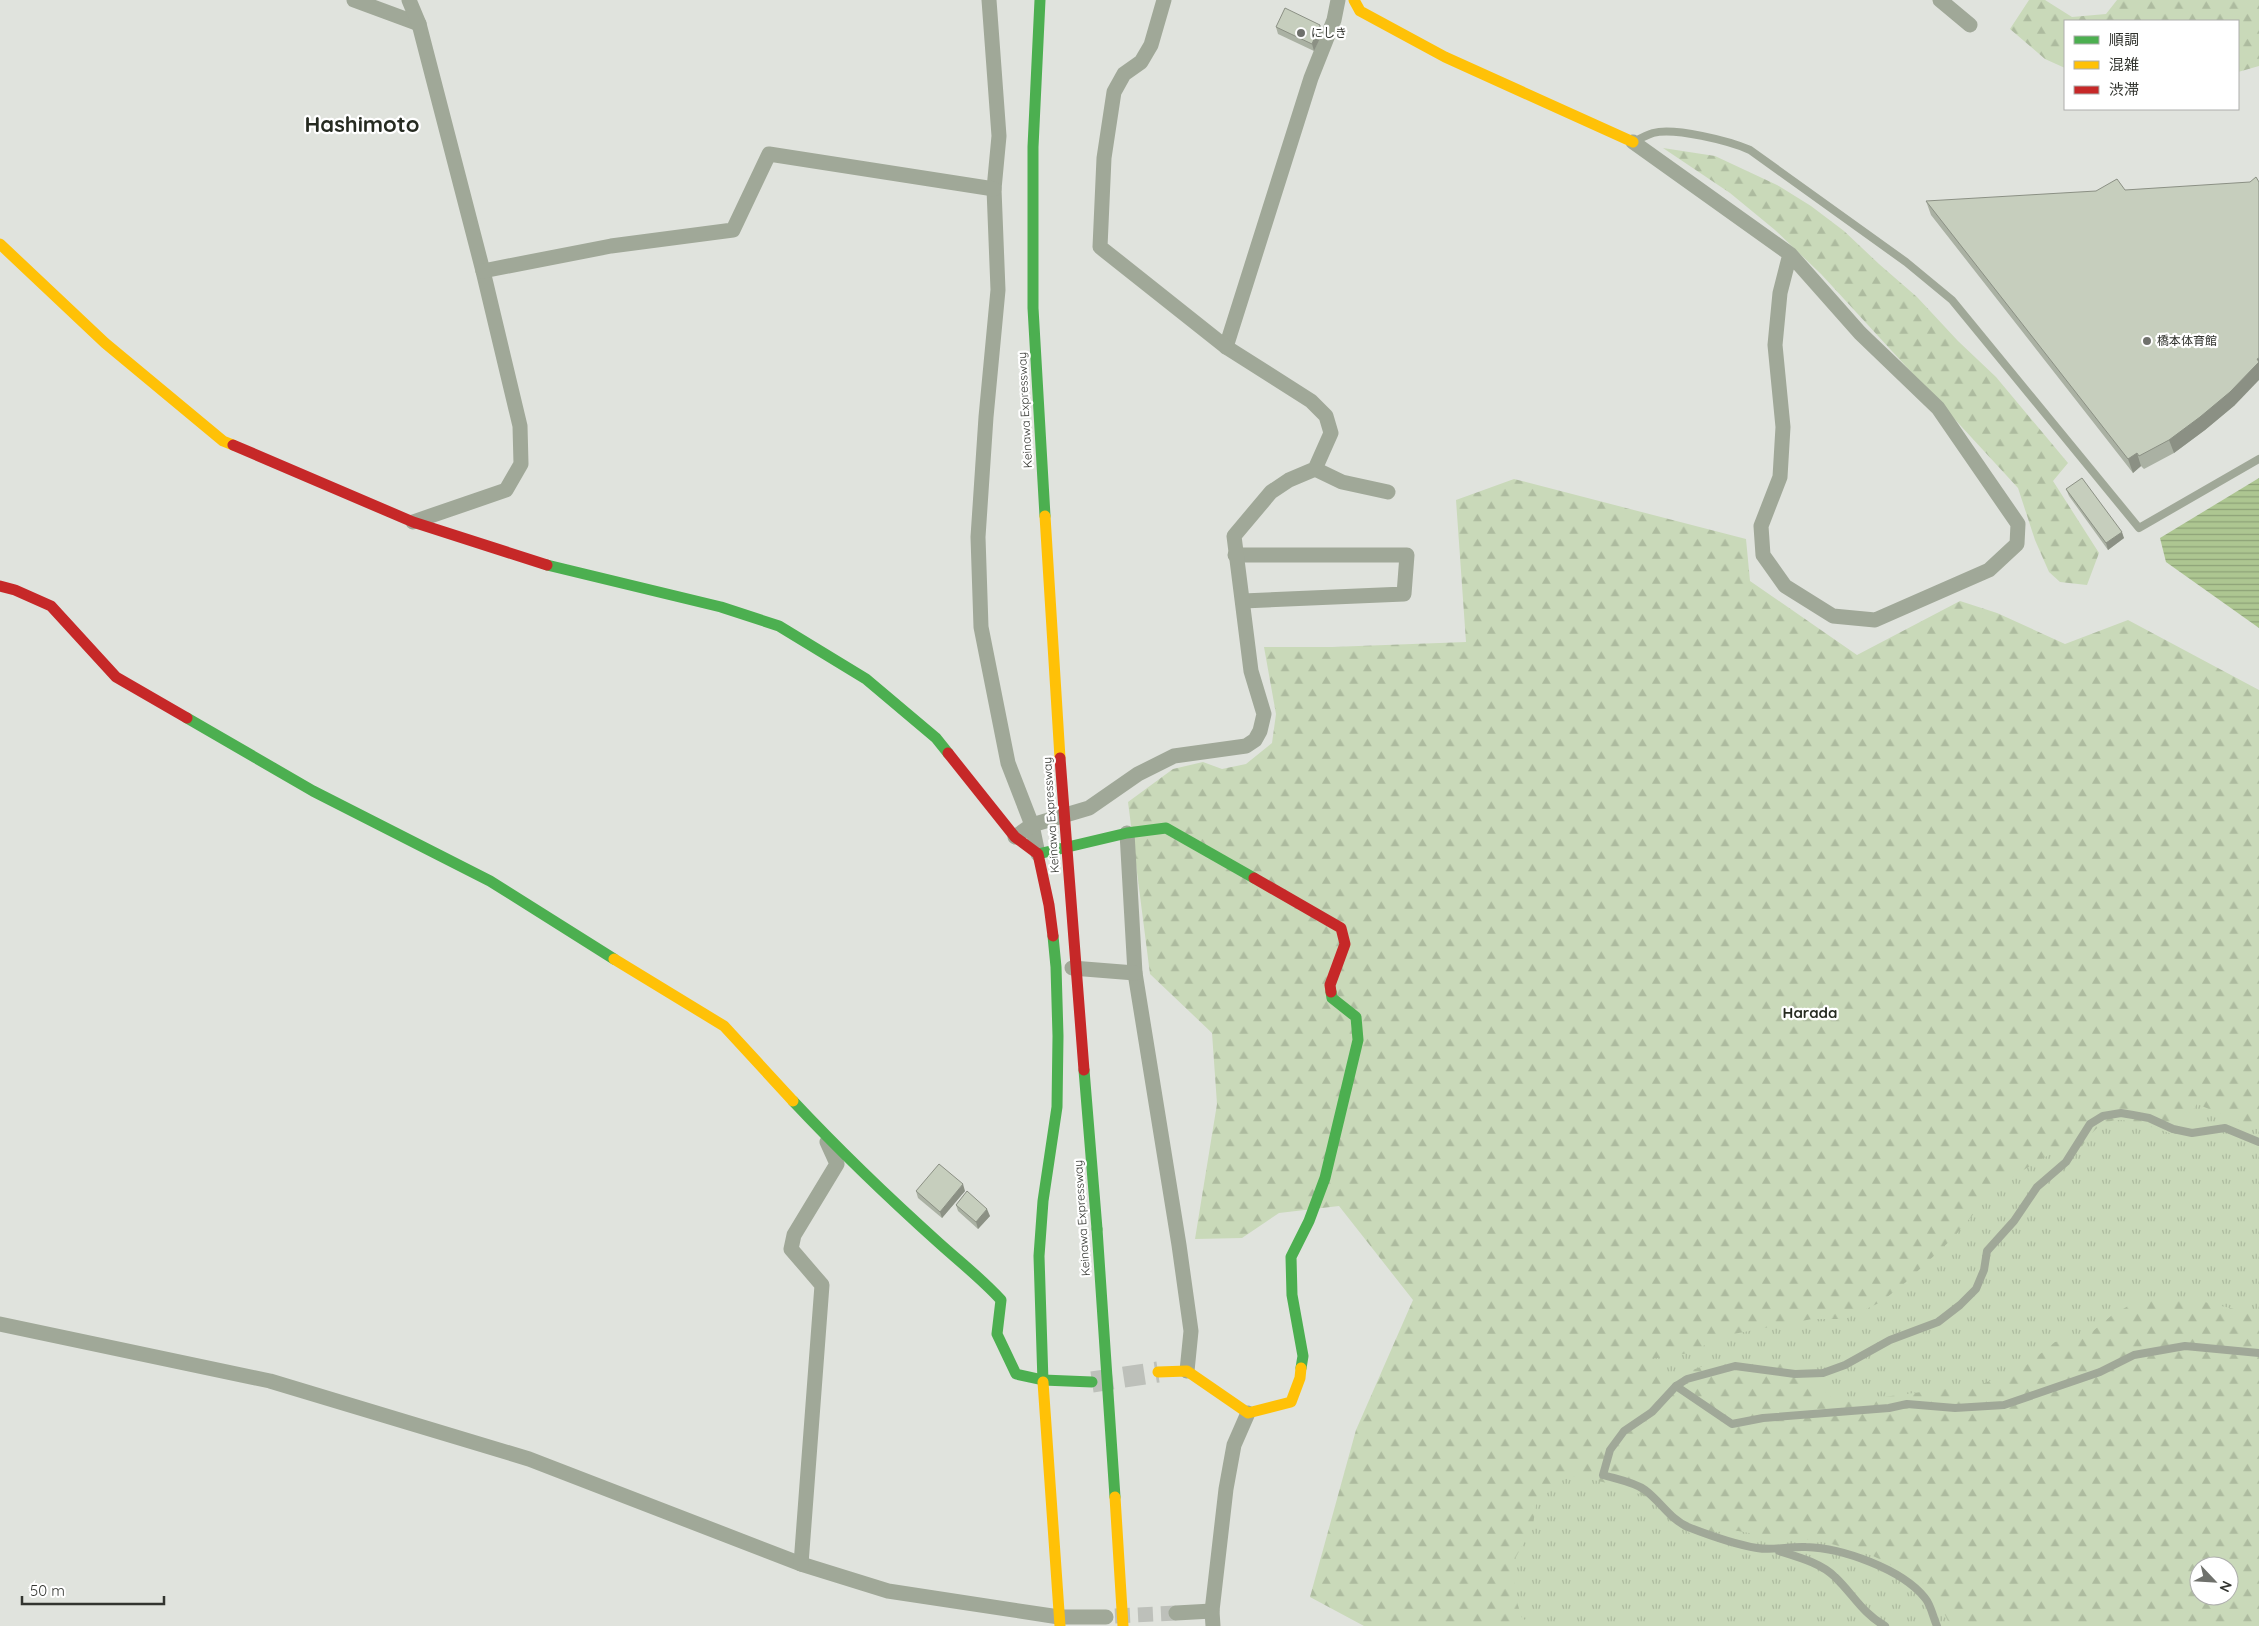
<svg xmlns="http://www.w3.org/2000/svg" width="2259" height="1626" viewBox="0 0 2259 1626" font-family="Quicksand,'Noto Sans JP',sans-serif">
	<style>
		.grass { fill: url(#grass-tufts); fill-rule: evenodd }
		.forest { fill: url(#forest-firs); fill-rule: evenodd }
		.water { fill: url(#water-rules) }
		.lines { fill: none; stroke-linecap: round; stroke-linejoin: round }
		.street-tunnel { stroke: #bdc0ba; stroke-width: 15; stroke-dasharray: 15 8; stroke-linecap: butt }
		.secondary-tunnel { stroke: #bdc0ba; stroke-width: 21; stroke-dasharray: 21 11; stroke-linecap: butt }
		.lane { stroke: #a0a898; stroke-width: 8 }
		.street { stroke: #a0a898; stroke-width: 15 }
		.fast { stroke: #4caf50; stroke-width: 11 }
		.slow { stroke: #ffc107; stroke-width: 11 }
		.jam { stroke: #c62828; stroke-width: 11 }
		.fast-bridge { stroke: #4caf50; stroke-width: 11 }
		.jam-bridge { stroke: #c62828; stroke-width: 11 }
		.wall { fill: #aab1a3 }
		.shaded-wall { fill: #8b9084 }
		.building { fill: #c6cebd; stroke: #8b9084 }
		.poi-dot { fill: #6f716c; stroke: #fff; stroke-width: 2 }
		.labels { text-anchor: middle; stroke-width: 4.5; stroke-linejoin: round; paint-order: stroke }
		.poi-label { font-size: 12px; fill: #32342f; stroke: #fff; text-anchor: start }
		.street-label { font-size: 12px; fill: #32342f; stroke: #fff }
		.quarter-label { font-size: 15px; font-weight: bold; fill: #262b21; stroke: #fff }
		.town-label { font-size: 22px; font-weight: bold; fill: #262b21; stroke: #fff }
	</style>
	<defs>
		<pattern id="grass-tufts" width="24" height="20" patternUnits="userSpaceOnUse" patternTransform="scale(1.25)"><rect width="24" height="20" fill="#c9d9b9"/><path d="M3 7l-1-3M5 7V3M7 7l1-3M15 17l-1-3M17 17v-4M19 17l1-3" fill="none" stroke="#adbb9f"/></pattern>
		<pattern id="forest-firs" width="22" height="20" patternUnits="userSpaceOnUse" patternTransform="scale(1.25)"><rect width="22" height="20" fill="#c9d9b9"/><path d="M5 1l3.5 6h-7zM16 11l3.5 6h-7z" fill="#adbb9f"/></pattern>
		<pattern id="water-rules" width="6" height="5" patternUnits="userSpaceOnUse" patternTransform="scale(1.25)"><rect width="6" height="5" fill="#adc691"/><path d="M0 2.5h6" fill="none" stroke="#8da277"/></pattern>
	</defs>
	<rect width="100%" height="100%" fill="#e0e3dd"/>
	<path class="grass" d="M2259,994v632h-791l84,-291zM2199,1566h30v30h-30z"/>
	<g class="forest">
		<path d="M2029,0h16l27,17 34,-3 11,-14h142v66l-21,6v-51h-173v47l-20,-9 -35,-30z"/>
		<path d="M1663,148l52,8 62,29 34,21 33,25 35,33 38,33 41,44 38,36 72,86 -15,18 46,72 -12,32 -27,-3 -11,-10 -14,-32 -17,-52 -197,-214 -46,-44 -45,-37z"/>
		<path d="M1514,479l232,60 4,42 107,74 103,-54 37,12 68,31 63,-24 131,70v440l-62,-26 -21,31c-42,-12 -69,-33 -96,15h-23l-42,25 -26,21 -36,42 -47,44 -25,20 -36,17h-33l-89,17 -34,17 -51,8 35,16 47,-17 58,1 18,5 42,37 144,-19 42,-17 31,-25 32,-6 24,-20 24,-14 49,-5 75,18v311h-301l-10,-5 -11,-22 -19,-21 -47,-23 -43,-12 -33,-6 -29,-1 -28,-5 -48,2 -17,-9 -15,-18 -16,-11 -39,-13 -30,-6 -12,5 -12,10 -13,14 -3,20 -17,32 -3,16 3,26 6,19 13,8h-171l-54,-29 46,-167 57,-130 -74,-94 -60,7 -37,25 -47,1 22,-135 -5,-71 -62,-59 -22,-172 45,-33 30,-7 19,7 24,-5 26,-21 4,-29 -12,-67h68l134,-5 -10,-142zM2199,1566h30v30h-30z"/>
	</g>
	<path class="water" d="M2259,478v150l-93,-66 -6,-24z"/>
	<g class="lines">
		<path class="street-tunnel" d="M1115,1616l61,-3"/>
		<path class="secondary-tunnel" d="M1092,1382l66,-10"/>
		<g class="lane">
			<path d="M1635,141c6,-3 12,-6 18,-8 21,-6 77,8 97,17l156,112 46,38 187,228 120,-69"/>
			<path d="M1676,1386l56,38 31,-6 126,-10 18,-4 48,4 49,-3 96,-33 34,-17 51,-9 74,7"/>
			<path d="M1779,1551c19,6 42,12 56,26 18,17 27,36 50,49"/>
			<path d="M1937,1626c-4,-9 -6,-21 -12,-28 -23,-29 -83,-50 -119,-51 -17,-1 -32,4 -49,1 -19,-3 -51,-14 -69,-21 -18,-8 -27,-25 -43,-37 -11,-8 -29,-11 -42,-15l7,-25 14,-19 28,-19 24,-26 11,-7 48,-13 60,8 28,-1 22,-8 45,-25 48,-18 22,-17 16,-16 8,-19 3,-19 27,-30 23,-34 29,-25 24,-38 13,-8 18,-3 12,2 16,3 24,11 19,4 33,-5 34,14"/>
		</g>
		<g class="street">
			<path d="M354,0l65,24"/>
			<path d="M409,0l10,24 64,247 37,155 1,38 -15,26 -93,32"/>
			<path d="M989,0l10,136 -5,53 4,101 -12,127 -8,120 3,90 27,136 24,62 6,29"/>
			<path d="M1940,0l30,25"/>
			<path d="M1633,142l157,112 70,79 78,75 80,116 -1,20 -28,26 -114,50 -42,-4 -48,-30 -22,-31 -2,-29 19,-49 3,-50 -8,-82 5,-52 10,-39"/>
			<path d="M483,271l128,-25 122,-16 36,-76 225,35"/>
			<path d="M1226,347l85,-269 23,-58 4,-20"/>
			<path d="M1315,469l27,13 46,10"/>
			<path d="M1235,555h172l-3,39 -161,7"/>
			<path d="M1127,833l8,140 44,272 12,86 -4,40"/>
			<path d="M1015,837l17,-12 57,-17 49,-34 36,-18 72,-10 9,-6 5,-9 4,-17 -13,-43 -17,-135 37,-44 18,-12 26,-11 16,-36 -5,-17 -15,-15 -85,-54 -126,-100 4,-89 10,-66 10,-18 17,-12 10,-17 13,-45"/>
			<path d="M1072,968l63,5"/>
			<path d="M0,1324l270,57 259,78 272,105 87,27 171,26h47"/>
			<path d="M801,1564l21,-279 -31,-36 3,-14 43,-71 -10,-22"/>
			<path d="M1176,1613l36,-2"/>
			<path d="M1213,1626l-1,-15 14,-122 8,-44 14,-32"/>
		</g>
		<g class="fast">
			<path d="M1040,0l-7,147v161l12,208"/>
			<path d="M547,565l174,42 58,19 87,53 70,59 12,15"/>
			<path d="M187,718l126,73 177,90 124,78"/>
			<path d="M1038,854l89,-21 39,-5 88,50"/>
			<path d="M793,1101c46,49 96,97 146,142 21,19 43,36 62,57l-4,34 19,40 27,6 49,2"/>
			<path d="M1097,1229l18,268"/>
			<path d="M1301,1368l2,-12 -11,-61 -1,-38 18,-36 16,-43 33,-138 -2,-23 -24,-19 -1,-6"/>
			<path d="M1043,1382l-4,-126 4,-55 14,-94 1,-71 -2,-69 -3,-31"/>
		</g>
		<g class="slow">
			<path d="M1354,0l6,11 85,46 188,85"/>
			<path d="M0,244l105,99 118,98 10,4"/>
			<path d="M1045,516l15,242"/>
			<path d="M614,959l110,67 69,75"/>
			<path d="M1158,1372l29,-1 61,42 43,-11 9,-24 1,-10"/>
			<path d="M1043,1382l17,244"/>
			<path d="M1115,1497l8,129"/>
		</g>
		<g class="jam">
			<path d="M233,445l180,77 134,43"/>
			<path d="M0,586l15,4 36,16 65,71 71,41"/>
			<path d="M948,753l67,84 23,17 11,51 4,31"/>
			<path d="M1254,878l87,50 4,16 -15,41 1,7"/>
		</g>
		<path class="fast-bridge" d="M1084,1070l13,159"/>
		<path class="jam-bridge" d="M1060,758l24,312"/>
	</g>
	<g class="wall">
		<path d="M1276,27l47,5 -9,19 -36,-17z"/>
		<path d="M1926,201l309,204 -30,25 -31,23 -30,16 -3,-3 -8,7 -202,-258z"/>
		<path d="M2066,489l58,49 -16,12 -39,-54z"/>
		<path d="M916,1191h49l-23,27 -24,-20z"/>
		<path d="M956,1205l34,11 -12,13 -20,-18z"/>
	</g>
	<g class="shaded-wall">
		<path d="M1320,25l3,7 -9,19 -2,-7z"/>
		<path d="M2259,358v22l-24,25 -30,25 -31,23 -5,-13z"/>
		<path d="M2137,453l4,13 -8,7 -5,-14z"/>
		<path d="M2122,532l2,6 -16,12 -2,-7z"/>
		<path d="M963,1184l2,7 -23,27 -2,-6z"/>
		<path d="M987,1209l3,7 -12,13 -2,-7z"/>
	</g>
	<g class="building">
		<path d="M1285,8l35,17 -8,19 -36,-17z"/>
		<path d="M2256,177l3,5v176l-2,1 2,3 -29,30 -30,25 -31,23 -30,16 -2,-3 -9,6 -202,-258 170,-10 21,-12 8,11 125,-8z"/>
		<path d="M2082,478l40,54 -16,11 -40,-54z"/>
		<path d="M939,1164l24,20 -23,28 -24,-21z"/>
		<path d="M967,1191l20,18 -11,13 -20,-17z"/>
	</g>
	<g class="poi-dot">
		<circle cx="1301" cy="33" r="5"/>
		<circle cx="2147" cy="341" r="5"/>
	</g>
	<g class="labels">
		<g class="poi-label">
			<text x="1311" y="37">にしき</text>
			<text x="2157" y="345">橋本体育館</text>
		</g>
		<g class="street-label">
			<text transform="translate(1025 410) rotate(-93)" y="4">Keinawa Expressway</text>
			<text transform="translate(1051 815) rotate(-94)" y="4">Keinawa Expressway</text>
			<text transform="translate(1082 1218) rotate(-94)" y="4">Keinawa Expressway</text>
		</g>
		<g class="quarter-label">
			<text x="1810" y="1018">Harada</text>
		</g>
		<g class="town-label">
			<text x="362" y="132">Hashimoto</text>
		</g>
	</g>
	<rect x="2064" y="20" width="175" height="90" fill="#ffffff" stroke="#adaeac"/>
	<rect x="2074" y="36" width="25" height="8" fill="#4caf50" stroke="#adaeac"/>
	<text x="2109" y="45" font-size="15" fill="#32342f">順調</text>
	<rect x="2074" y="61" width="25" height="8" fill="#ffc107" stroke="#adaeac"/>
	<text x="2109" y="70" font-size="15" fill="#32342f">混雑</text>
	<rect x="2074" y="86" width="25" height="8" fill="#c62828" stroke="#adaeac"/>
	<text x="2109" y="95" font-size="15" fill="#32342f">渋滞</text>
	<g transform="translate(2214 1581) rotate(115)"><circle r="24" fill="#ffffff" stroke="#adaeac"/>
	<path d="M0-4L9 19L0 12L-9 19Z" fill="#6f716c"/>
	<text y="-8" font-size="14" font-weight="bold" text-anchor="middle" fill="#32342f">N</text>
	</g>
	<path d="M22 1596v8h142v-8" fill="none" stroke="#32342f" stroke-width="2.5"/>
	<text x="30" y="1596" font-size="15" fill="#32342f" stroke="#ffffff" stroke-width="4" paint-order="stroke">50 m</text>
</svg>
